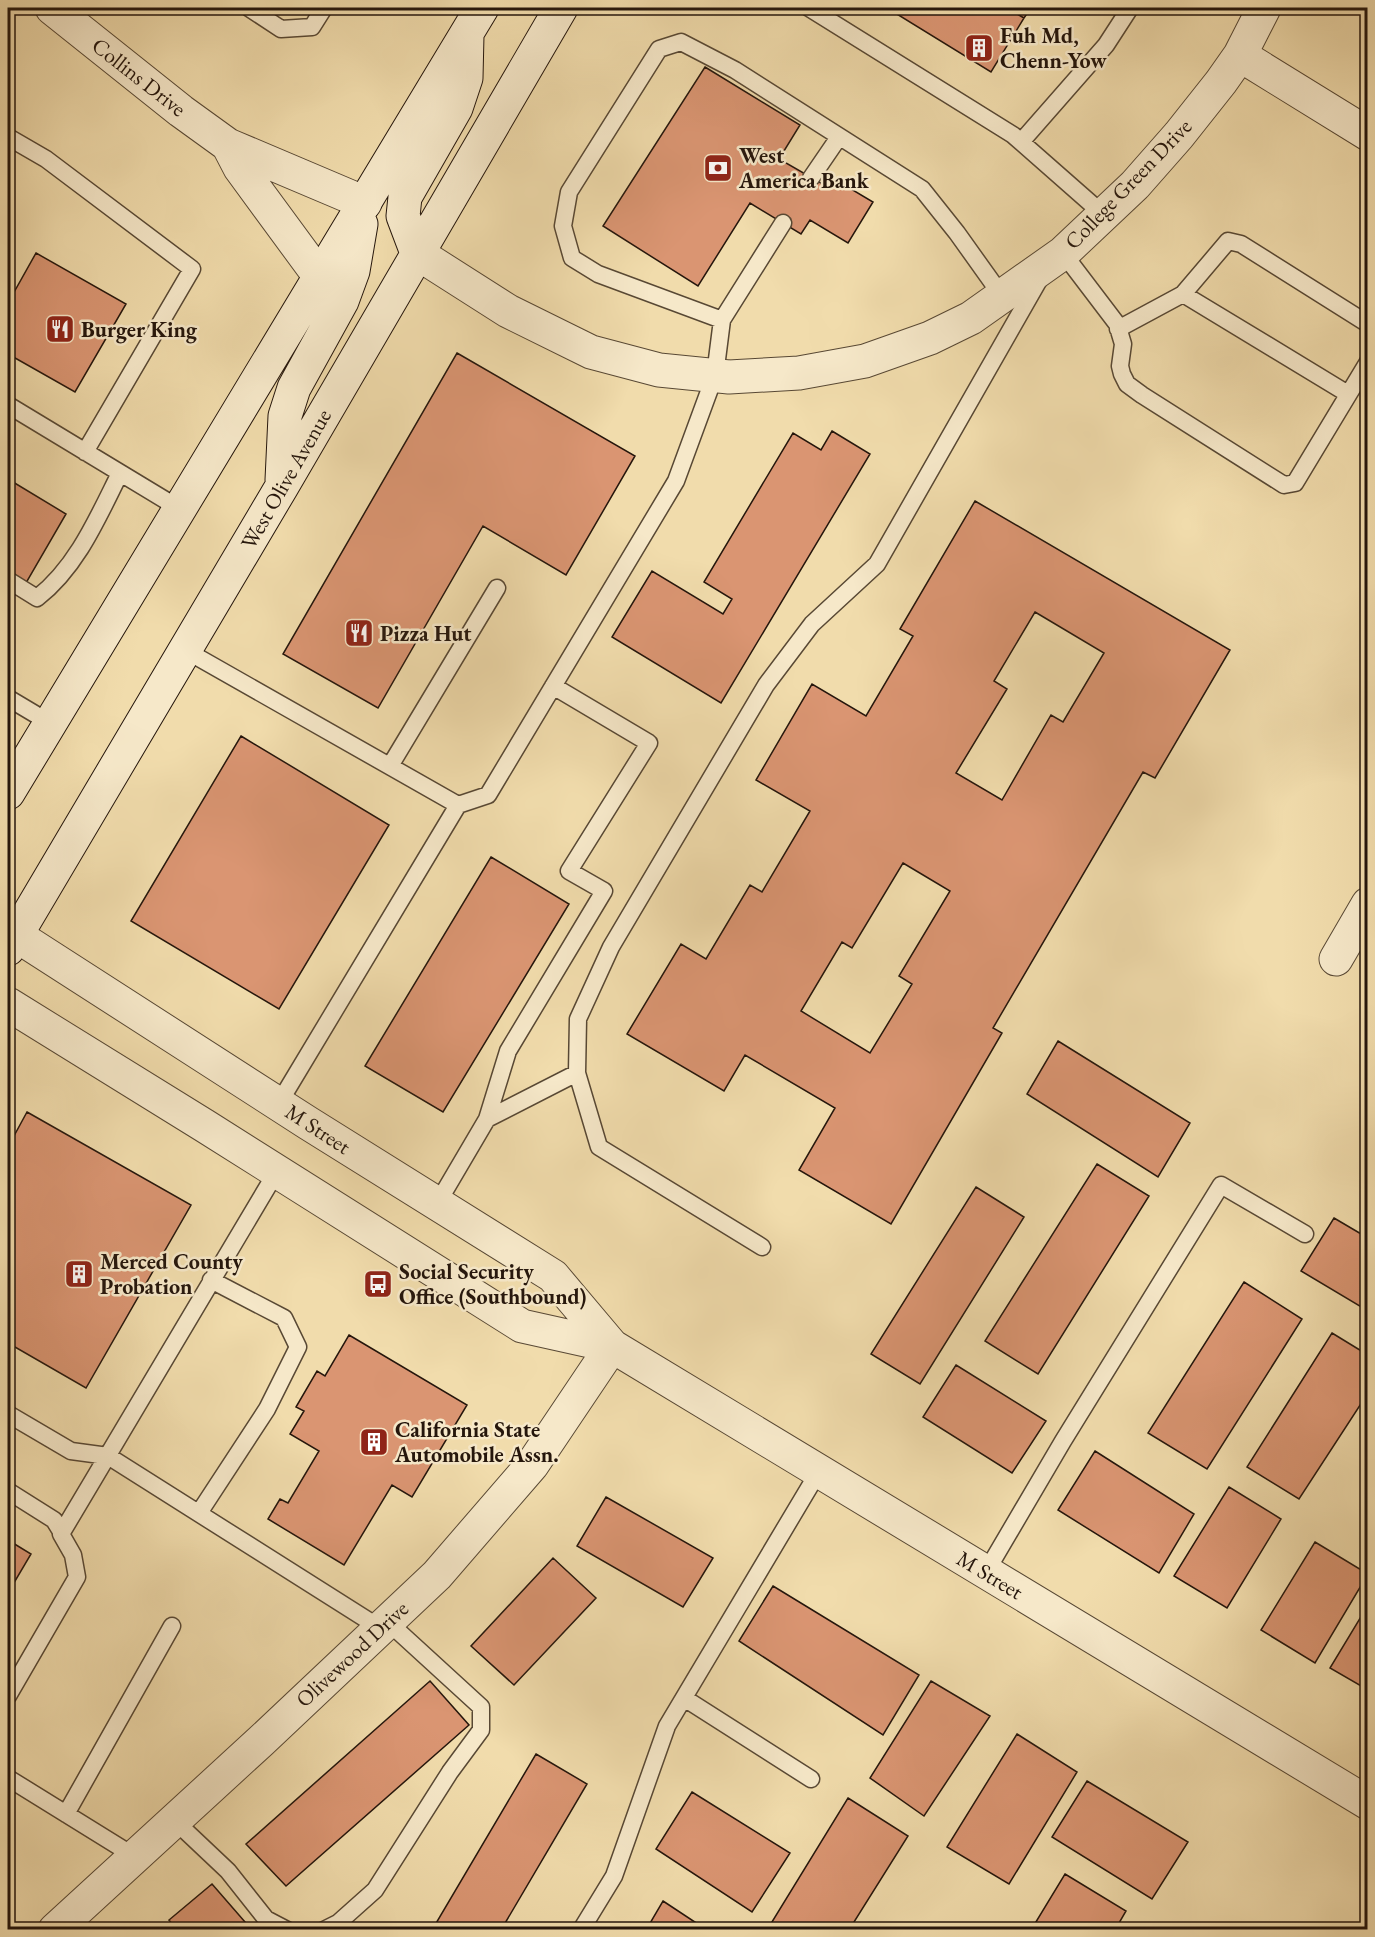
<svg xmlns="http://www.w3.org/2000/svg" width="1375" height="1937" font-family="'EB Garamond',serif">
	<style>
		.building { fill: #da9572; stroke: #25160c; stroke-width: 1.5; fill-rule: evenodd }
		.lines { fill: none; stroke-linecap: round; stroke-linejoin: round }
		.service-casing { stroke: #584834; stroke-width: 19 }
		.minor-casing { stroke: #584834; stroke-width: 35 }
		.tertiary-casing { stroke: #584834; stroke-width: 35 }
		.secondary-casing { stroke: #25160c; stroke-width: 35 }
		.service { stroke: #f6e8c9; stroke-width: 16 }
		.minor { stroke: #f6e8c9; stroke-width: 33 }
		.tertiary { stroke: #f6e8c9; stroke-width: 33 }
		.secondary { stroke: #f6e8c9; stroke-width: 33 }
		.labels { text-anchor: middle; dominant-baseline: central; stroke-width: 5; stroke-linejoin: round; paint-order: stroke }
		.poi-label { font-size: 22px; font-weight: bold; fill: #25160c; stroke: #f6e8c9; text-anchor: start }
		.street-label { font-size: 22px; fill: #25160c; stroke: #f6e8c9 }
	</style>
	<rect width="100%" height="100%" fill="#f1dcac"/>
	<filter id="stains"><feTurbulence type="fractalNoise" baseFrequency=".00333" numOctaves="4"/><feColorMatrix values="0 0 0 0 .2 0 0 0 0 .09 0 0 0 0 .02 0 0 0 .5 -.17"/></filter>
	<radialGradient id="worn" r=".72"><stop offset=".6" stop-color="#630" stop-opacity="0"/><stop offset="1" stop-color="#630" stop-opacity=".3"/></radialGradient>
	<path class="building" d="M 887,8 L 1007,8 L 1024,18 L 991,72 Z
		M 1007,8 L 1031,8 L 1024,18 Z
		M 705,67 L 800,125 L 779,159 L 826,186 L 831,177 L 873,202 L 848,243 L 810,220 L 801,234 L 750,203 L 698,286 L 603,226 Z
		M 36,253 L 126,304 L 75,392 L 8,354 L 8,303 Z
		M 457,353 L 635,456 L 566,575 L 483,526 L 378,708 L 283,654 Z
		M 832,431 L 870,454 L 721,703 L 612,637 L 652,571 L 723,614 L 732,599 L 704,582 L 793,433 L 821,450 Z
		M 8,479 L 66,514 L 26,583 L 8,572 Z
		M 975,501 L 1230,650 L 1155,778 L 1143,772 L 993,1028 L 1002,1033 L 891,1224 L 799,1170 L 835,1108 L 745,1055 L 724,1091 L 627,1034 L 681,944 L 706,959 L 750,885 L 762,892 L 810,811 L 756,780 L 812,684 L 866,716 L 913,636 L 900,629 ZM 1035,612 L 1104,653 L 1063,722 L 1051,715 L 1002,800 L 956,773 L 1007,689 L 994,681 ZM 903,863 L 950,891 L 899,976 L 912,984 L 870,1053 L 801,1011 L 842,942 L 852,948 Z
		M 241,736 L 389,825 L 279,1009 L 131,921 Z
		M 491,857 L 569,904 L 443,1112 L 365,1066 Z
		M 1058,1041 L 1190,1123 L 1158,1177 L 1027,1094 Z
		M 27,1112 L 191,1205 L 86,1388 L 8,1343 L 8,1147 Z
		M 1097,1164 L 1149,1196 L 1038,1374 L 985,1341 Z
		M 976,1187 L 1024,1217 L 920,1384 L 871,1354 Z
		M 1334,1218 L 1368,1238 L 1368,1311 L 1301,1271 Z
		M 1244,1282 L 1302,1319 L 1207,1469 L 1148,1433 Z
		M 1332,1333 L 1368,1355 L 1368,1393 L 1299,1499 L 1247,1467 Z
		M 349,1335 L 467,1405 L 412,1497 L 392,1485 L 344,1565 L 268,1519 L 280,1499 L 288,1503 L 319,1451 L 290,1434 L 304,1411 L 296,1407 L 317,1371 L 325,1376 Z
		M 956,1365 L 1046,1421 L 1012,1473 L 923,1417 Z
		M 1095,1451 L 1194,1514 L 1159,1573 L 1058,1510 Z
		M 1229,1487 L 1281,1519 L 1227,1608 L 1174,1576 Z
		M 606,1497 L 713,1558 L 683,1607 L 577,1546 Z
		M 8,1540 L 31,1554 L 8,1593 Z
		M 1315,1542 L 1368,1574 L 1315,1663 L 1261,1630 Z
		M 553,1558 L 596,1598 L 514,1685 L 471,1646 Z
		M 773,1586 L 919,1675 L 883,1735 L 739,1641 Z
		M 1365,1610 L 1368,1612 L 1368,1690 L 1330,1668 Z
		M 430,1681 L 469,1725 L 286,1886 L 246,1844 Z
		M 931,1681 L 990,1716 L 924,1816 L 870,1778 Z
		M 1017,1734 L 1077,1772 L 1009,1884 L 947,1847 Z
		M 536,1754 L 587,1784 L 501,1930 L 432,1930 Z
		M 1087,1781 L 1188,1842 L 1152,1899 L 1052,1837 Z
		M 692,1792 L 790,1853 L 752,1912 L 656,1849 Z
		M 848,1798 L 908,1836 L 849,1930 L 767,1930 Z
		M 1065,1874 L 1126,1911 L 1115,1930 L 1031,1930 Z
		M 212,1884 L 252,1930 L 177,1930 L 169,1920 Z
		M 663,1901 L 707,1930 L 646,1930 Z"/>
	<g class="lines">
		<g class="service-casing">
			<path id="service" d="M 249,8 L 281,29 L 312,27 L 324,8
				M 809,8 L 1013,135 L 1104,215
				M 8,137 L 46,159 L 192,269 L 85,452
				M 1021,142 L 1106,45 L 1130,8
				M 811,178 L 839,137
				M 1063,253 L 1117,324 L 1123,344 L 1120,366 L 1122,374 L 1127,384 L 1142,395 L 1284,485 L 1295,483 L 1368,362
				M 1183,294 L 1348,394
				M 722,320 L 783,223
				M 1118,329 L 1183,294 L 1228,241 L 1241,244 L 1368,324
				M 8,405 L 180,509
				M 8,580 L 37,598 C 77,567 98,517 120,473
				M 185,650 L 458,805 L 279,1103
				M 8,698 L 50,723
				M 390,766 L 497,588
				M 458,805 L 488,795 L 676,481 L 715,375 L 722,320 L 598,274 L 572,258 L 563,226 L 569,192 L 659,49 L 681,42 L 735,70 L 922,189 L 957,233 L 1002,296
				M 577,1073 L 599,1147 L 762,1247
				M 487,1119 L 577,1073 L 578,1019 L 611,947 L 766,685 L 812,624 L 877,564 L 1039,280
				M 437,1204 L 487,1119 L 508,1051 L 604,891 L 569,871 L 649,743 L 553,686
				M 8,1414 L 71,1451 L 108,1456 L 380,1628
				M 8,1491 L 54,1520 L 62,1533
				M 199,1513 L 267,1409 L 298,1347 L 284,1318 L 211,1280
				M 986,1572 L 1063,1441 L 1221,1185 L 1305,1234
				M 8,1696 L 77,1577 L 73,1555 L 61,1534 L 277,1171
				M 684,1698 L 811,1779
				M 8,1778 L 134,1856
				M 66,1814 L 172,1626
				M 174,1820 L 228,1871 L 266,1919 L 287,1930
				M 324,1930 L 338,1923 L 375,1890 L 450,1772 L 481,1730 L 481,1707 L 387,1621
				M 581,1930 L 614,1876 L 667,1726 L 819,1471"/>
		</g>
		<g class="minor-casing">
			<path id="minor" d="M 52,8 L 181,111 L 228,145 L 365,203
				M 1240,55 L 1368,134
				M 228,145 L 240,168 L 320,277
				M 417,253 L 508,311 L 591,352 L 659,370 L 729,377 L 799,373 L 865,361 L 930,338 L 971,318 L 1063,253 L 1135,185 L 1179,135 L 1221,82 L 1240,55 L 1264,8
				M 1336,959 L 1368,904
				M 55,1930 L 261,1741 L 437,1575 L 532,1465 L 612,1346"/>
		</g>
		<g class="tertiary-casing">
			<path id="tertiary" d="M 8,930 L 308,1123 L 553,1276 L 612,1346
				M 8,1004 L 205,1126 L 522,1326 L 612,1346 L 1368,1803"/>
		</g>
		<g class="secondary-casing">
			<path id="secondary" d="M 417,253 L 403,216 L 405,197 L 456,108 L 466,78 L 467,35
				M 282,480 L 285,416 L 294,388 L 342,301 L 353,271 L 361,224
				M 8,793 L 482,8
				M 8,949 L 281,488 L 561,8"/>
		</g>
		<use href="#service" class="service"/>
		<use href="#minor" class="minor"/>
		<use href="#tertiary" class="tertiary"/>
		<use href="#secondary" class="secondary"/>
	</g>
	<defs>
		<g id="building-square" transform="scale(1.5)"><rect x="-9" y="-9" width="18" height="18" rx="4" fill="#8f2418" stroke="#f6e8c9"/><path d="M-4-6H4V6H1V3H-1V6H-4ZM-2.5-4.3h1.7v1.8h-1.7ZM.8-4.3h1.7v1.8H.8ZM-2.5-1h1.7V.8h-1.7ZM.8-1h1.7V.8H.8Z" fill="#fff"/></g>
		<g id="bank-square" transform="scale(1.5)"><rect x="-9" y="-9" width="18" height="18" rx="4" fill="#8f2418" stroke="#f6e8c9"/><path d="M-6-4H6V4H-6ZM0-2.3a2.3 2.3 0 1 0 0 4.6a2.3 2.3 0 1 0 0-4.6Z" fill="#fff"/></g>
		<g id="restaurant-square" transform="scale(1.5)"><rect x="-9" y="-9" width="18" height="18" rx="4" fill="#8f2418" stroke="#f6e8c9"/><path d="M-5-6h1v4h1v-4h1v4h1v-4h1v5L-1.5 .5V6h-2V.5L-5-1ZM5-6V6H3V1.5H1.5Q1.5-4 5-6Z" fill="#fff"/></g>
		<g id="bus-square" transform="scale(1.5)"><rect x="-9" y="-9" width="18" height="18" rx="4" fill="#8f2418" stroke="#f6e8c9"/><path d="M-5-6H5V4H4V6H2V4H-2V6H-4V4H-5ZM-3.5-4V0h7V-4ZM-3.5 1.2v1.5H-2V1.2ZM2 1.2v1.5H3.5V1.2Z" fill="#fff"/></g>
	</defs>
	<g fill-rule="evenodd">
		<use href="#building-square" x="979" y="48"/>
		<use href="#bank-square" x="718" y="168"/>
		<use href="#restaurant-square" x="60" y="329"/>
		<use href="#restaurant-square" x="359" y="633"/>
		<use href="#building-square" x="79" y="1274"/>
		<use href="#bus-square" x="378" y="1284"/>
		<use href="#building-square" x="374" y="1442"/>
	</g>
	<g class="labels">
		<g class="poi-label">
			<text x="1000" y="35">Fuh Md,<tspan x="1000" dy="25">Chenn-Yow</tspan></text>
			<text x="739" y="155">West<tspan x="739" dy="25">America Bank</tspan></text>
			<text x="81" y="329">Burger King</text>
			<text x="380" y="633">Pizza Hut</text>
			<text x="100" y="1261">Merced County<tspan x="100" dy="25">Probation</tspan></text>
			<text x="399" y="1271">Social Security<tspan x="399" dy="25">Office (Southbound)</tspan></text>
			<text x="395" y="1429">California State<tspan x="395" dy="25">Automobile Assn.</tspan></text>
		</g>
		<g class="street-label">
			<text transform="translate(139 77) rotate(38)">Collins Drive</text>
			<text transform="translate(1128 184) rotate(-46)">College Green Drive</text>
			<text transform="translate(286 479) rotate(-60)">West Olive Avenue</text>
			<text transform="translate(318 1129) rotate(33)">M Street</text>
			<text transform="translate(990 1575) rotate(31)">M Street</text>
			<text transform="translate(352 1654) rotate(-43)">Olivewood Drive</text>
		</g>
	</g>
	<rect width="1375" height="1937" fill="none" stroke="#f1dcac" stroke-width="30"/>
	<rect x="9" y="9" width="1357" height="1919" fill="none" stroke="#25160c" stroke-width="3"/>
	<rect x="15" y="15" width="1345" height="1907" fill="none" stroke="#25160c" stroke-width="1.5"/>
	<rect width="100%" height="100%" filter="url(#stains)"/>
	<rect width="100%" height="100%" fill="url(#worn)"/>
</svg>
